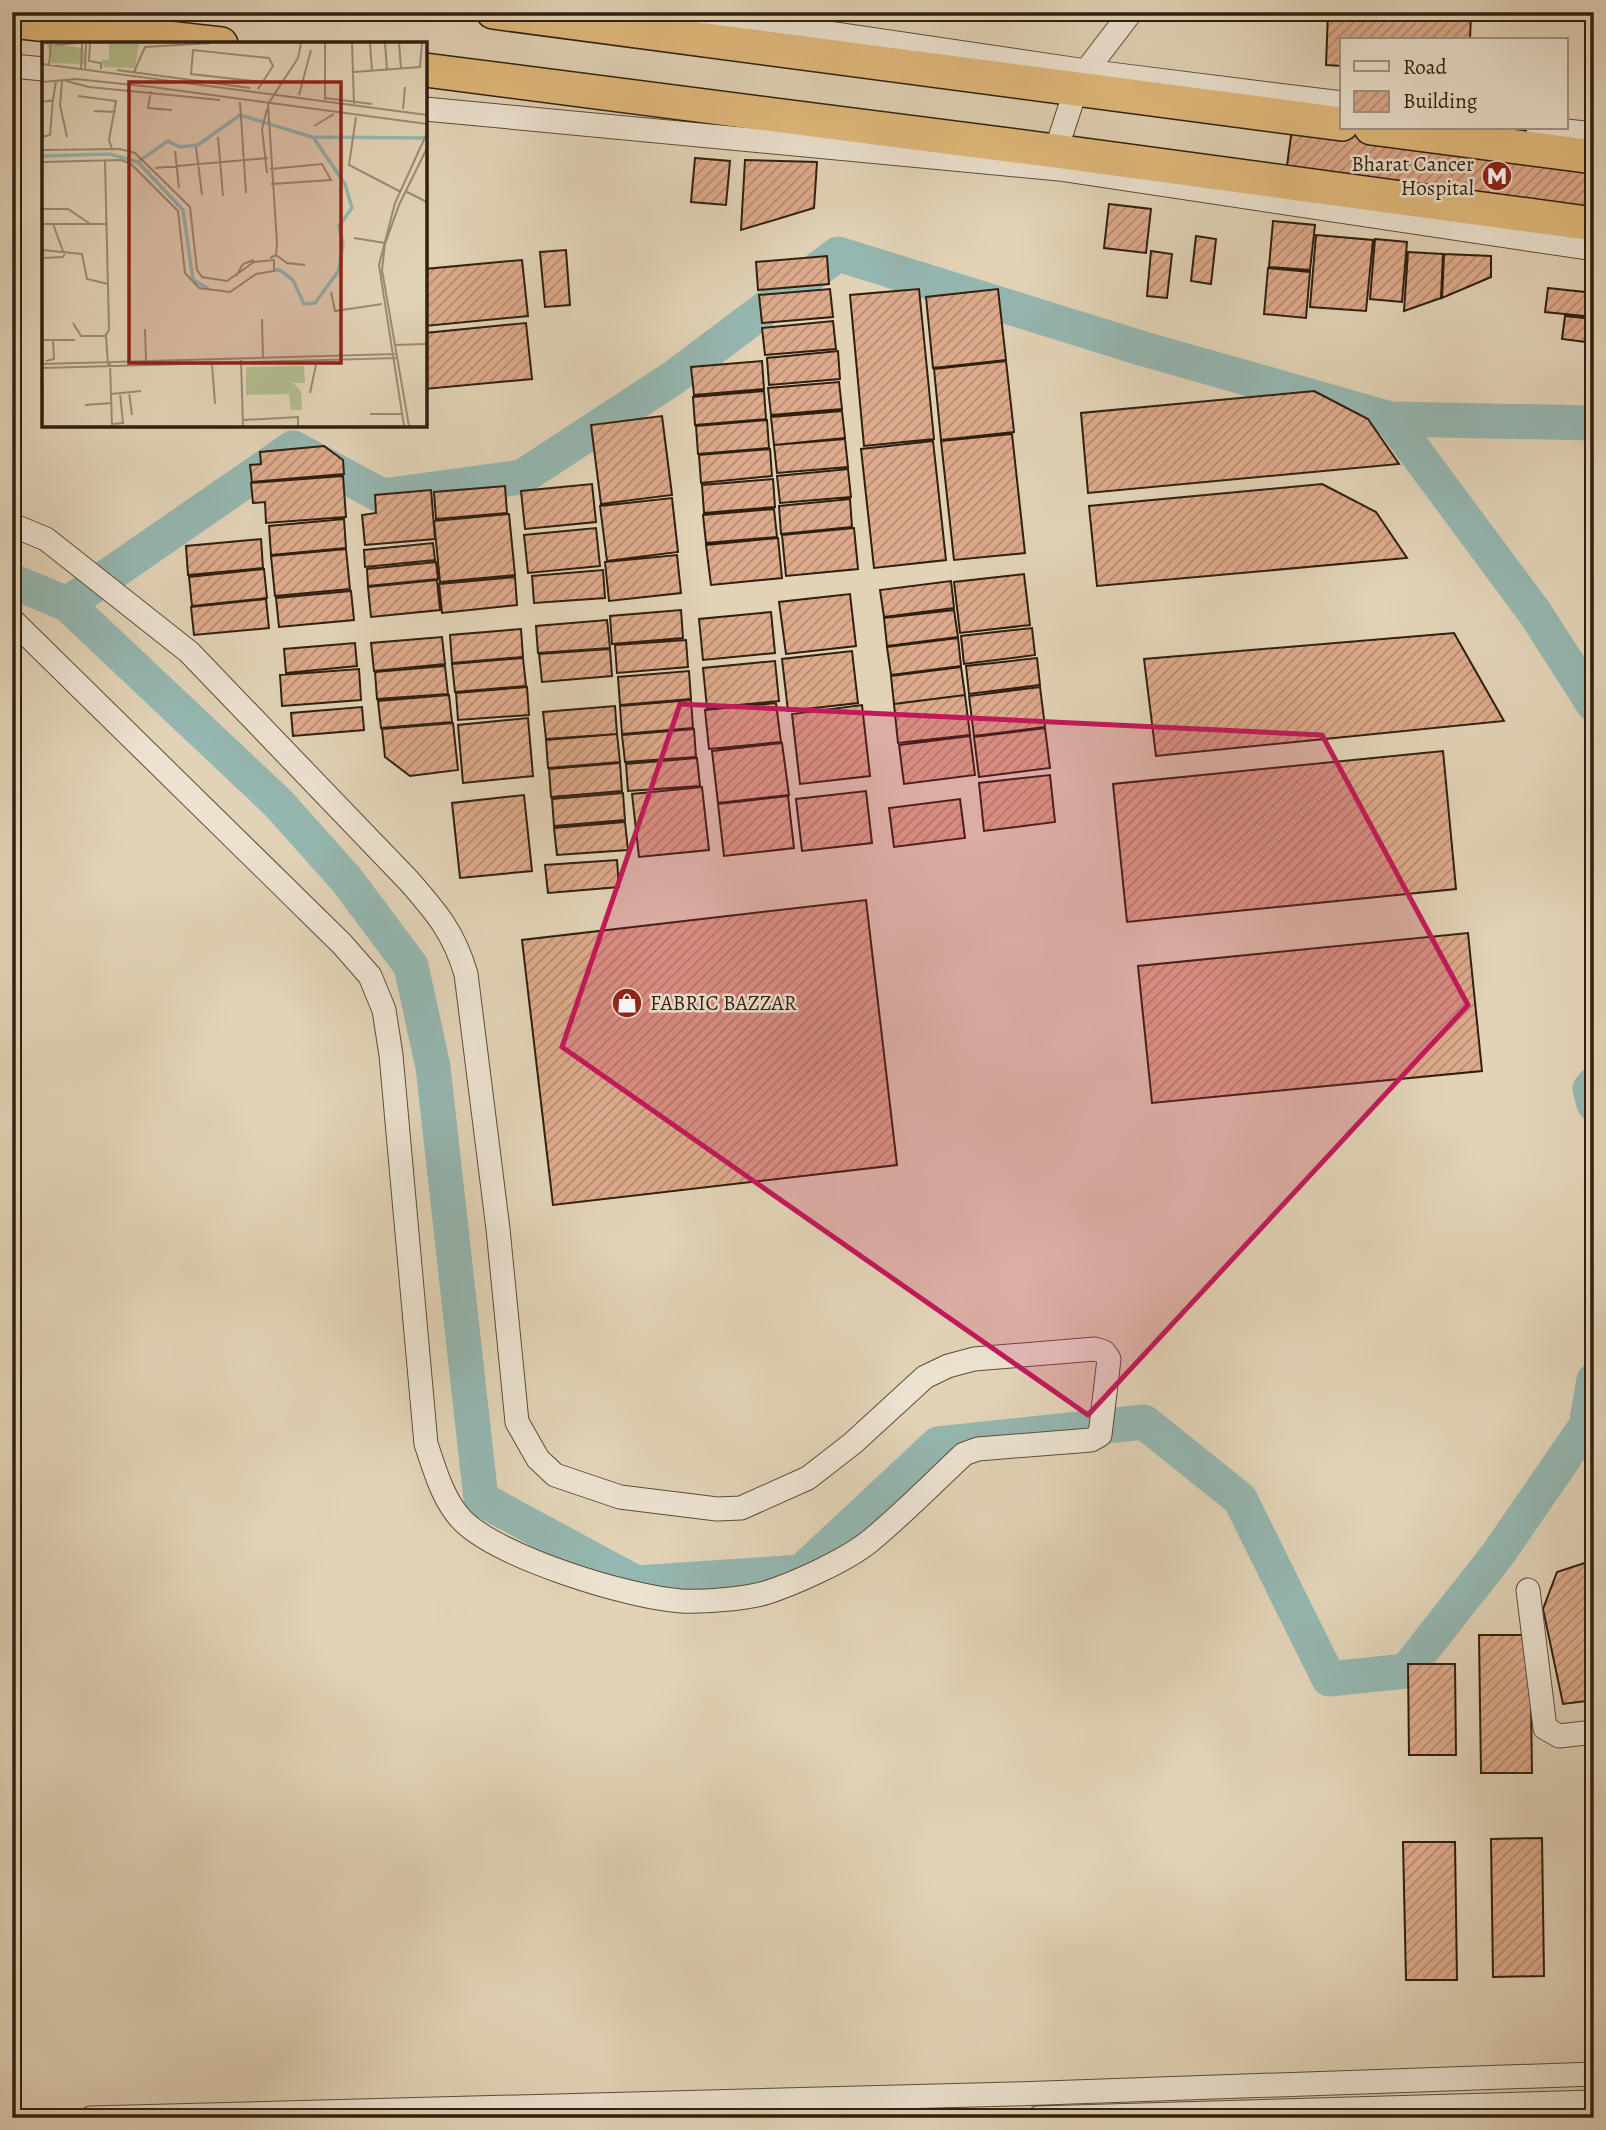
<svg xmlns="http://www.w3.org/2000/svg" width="1606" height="2130" font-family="Alegreya,serif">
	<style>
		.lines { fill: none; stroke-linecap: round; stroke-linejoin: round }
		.river { stroke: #95b7b1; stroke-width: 35 }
		.building { fill: url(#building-hatch); stroke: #301f10; stroke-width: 2 }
		.minor-casing { stroke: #5c4c3a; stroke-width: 25 }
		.highway-casing { stroke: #301f10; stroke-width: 36 }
		.minor { stroke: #ece2d0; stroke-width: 23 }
		.highway { stroke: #e1ba7c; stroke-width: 33 }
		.marked { fill: #c2185b; fill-opacity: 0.2; stroke: #c2185b; stroke-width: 5; stroke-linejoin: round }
		.labels { text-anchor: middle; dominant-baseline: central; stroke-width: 5; stroke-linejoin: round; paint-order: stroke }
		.poi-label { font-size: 21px; fill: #301f10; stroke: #ece2d0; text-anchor: end }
		.inset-river { fill: none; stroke: #95b7b1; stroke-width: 3.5 }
		.inset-road { fill: none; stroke: #9b8b74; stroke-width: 2 }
		.view { fill: #8f2418; fill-opacity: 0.15; stroke: #8f2418; stroke-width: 3.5 }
		.inset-edge { fill: none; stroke: #301f10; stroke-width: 3.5 }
	</style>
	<defs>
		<pattern id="building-hatch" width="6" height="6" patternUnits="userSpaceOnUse" patternTransform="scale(1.75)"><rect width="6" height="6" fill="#deaa8c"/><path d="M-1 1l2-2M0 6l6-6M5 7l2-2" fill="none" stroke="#b48a71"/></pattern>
	</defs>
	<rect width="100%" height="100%" fill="#e2d3b7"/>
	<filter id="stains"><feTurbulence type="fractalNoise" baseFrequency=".00286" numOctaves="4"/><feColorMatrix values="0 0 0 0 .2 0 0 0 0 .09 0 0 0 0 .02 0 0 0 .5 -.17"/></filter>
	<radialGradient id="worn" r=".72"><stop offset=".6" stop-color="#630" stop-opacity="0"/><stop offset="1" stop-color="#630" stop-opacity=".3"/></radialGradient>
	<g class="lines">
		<path class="river" d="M 1594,423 L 1391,419 L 1535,613 L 1594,705
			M 12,581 L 67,604 L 278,803 L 346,879 L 411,966 L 433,1067 L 481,1499 L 636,1583 L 801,1572 L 938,1444 L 1144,1422 L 1240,1499 L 1329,1679 L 1406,1671 L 1498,1554 L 1586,1426 L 1594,1380
			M 70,602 L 293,448 L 382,496 L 522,477 L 673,378 L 838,254 L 1144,349 L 1391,419
			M 1594,1084 L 1590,1089 L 1594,1104"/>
	</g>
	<path class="building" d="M 1328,12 L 1471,12 L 1470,40 L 1342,40 L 1342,66 L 1326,65 Z
		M 1294,114 L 1594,152 L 1594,212 L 1286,173 Z
		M 695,158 L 730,161 L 726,205 L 691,202 Z
		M 745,160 L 817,162 L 814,208 L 741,230 Z
		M 1109,204 L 1151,209 L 1146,253 L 1104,248 Z
		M 1273,221 L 1315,225 L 1310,270 L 1269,267 Z
		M 1316,235 L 1373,240 L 1366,311 L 1310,307 Z
		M 1196,236 L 1216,239 L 1211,284 L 1191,281 Z
		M 1375,239 L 1407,242 L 1402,302 L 1370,299 Z
		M 566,250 L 570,305 L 545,307 L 540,252 Z
		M 1151,251 L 1172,254 L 1167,298 L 1147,296 Z
		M 1408,252 L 1443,254 L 1441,298 L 1404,311 Z
		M 1444,254 L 1491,256 L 1491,277 L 1442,298 Z
		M 827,256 L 829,284 L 758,290 L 756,262 Z
		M 522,260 L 528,316 L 425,326 L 425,269 Z
		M 1268,268 L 1310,272 L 1306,318 L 1264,314 Z
		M 1548,288 L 1594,293 L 1594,317 L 1545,312 Z
		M 830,289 L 833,317 L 762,323 L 759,295 Z
		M 919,289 L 934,439 L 864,446 L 850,295 Z
		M 998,289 L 1006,360 L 933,368 L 926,297 Z
		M 1565,316 L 1594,319 L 1594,343 L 1562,339 Z
		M 833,321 L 836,349 L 765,355 L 762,328 Z
		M 526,323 L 532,379 L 425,389 L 425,333 Z
		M 838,351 L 840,379 L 769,385 L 767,358 Z
		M 762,361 L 764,389 L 694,395 L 691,367 Z
		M 1006,361 L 1014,432 L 941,440 L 934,369 Z
		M 839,382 L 842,409 L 771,415 L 768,388 Z
		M 764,391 L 766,419 L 695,425 L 693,397 Z
		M 1314,391 L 1368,419 L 1399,464 L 1088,493 L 1081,413 Z
		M 842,411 L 845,438 L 774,445 L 771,417 Z
		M 662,416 L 672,495 L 601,504 L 591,425 Z
		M 767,420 L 769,448 L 698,454 L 696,426 Z
		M 1012,434 L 1025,553 L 954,560 L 941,441 Z
		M 845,439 L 848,467 L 777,473 L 774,445 Z
		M 933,441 L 946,560 L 874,568 L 861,449 Z
		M 324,446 L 343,460 L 344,474 L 252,482 L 250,465 L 261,464 L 260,452 Z
		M 770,449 L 772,476 L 701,483 L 699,455 Z
		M 848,469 L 851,497 L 780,503 L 777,476 Z
		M 343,476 L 346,517 L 266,523 L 265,502 L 253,503 L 251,483 Z
		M 773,479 L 775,507 L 704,513 L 702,485 Z
		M 592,484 L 596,522 L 525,529 L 521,491 Z
		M 1322,484 L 1376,512 L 1407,558 L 1097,586 L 1089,506 Z
		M 505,486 L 507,513 L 436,519 L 434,492 Z
		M 431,490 L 435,539 L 365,545 L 362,515 L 376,513 L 375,495 Z
		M 672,498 L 678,552 L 607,561 L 600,506 Z
		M 850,499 L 852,527 L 781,534 L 779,506 Z
		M 774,509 L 777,537 L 706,543 L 703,515 Z
		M 509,514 L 515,575 L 440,582 L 434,521 Z
		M 344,519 L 346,548 L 271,555 L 269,526 Z
		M 596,528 L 600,566 L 528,573 L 524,535 Z
		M 854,528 L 858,569 L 786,576 L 782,535 Z
		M 778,538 L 782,578 L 711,585 L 706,545 Z
		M 261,539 L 263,568 L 188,575 L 186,546 Z
		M 433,543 L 435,560 L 365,567 L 364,550 Z
		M 346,549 L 350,589 L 275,596 L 271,556 Z
		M 677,555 L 681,593 L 609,601 L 605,562 Z
		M 436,562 L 438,579 L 368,586 L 367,569 Z
		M 264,569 L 267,598 L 192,606 L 189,577 Z
		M 603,570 L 605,598 L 534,603 L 532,576 Z
		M 1024,574 L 1030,625 L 960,633 L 954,582 Z
		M 515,577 L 517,605 L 442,613 L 439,584 Z
		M 437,580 L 440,610 L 371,617 L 368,587 Z
		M 951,581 L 954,608 L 884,617 L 880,590 Z
		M 351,591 L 354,620 L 279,627 L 276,598 Z
		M 850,594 L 856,646 L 786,654 L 779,602 Z
		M 266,599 L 269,628 L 194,635 L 191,607 Z
		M 681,610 L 683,638 L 612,644 L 610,616 Z
		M 954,610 L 958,637 L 887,646 L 884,618 Z
		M 771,612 L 775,653 L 703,660 L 699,619 Z
		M 607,620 L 610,648 L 538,653 L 536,626 Z
		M 1032,628 L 1035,655 L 964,664 L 961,636 Z
		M 521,629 L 523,657 L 452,663 L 450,635 Z
		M 1454,633 L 1504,721 L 1156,756 L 1144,659 Z
		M 442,637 L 445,664 L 374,671 L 371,643 Z
		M 958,638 L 961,666 L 891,675 L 887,647 Z
		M 686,640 L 688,667 L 617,673 L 615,645 Z
		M 355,643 L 357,666 L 286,673 L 284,649 Z
		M 610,649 L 612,676 L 542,682 L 539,654 Z
		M 852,651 L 858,703 L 788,711 L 782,659 Z
		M 523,658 L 526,686 L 455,692 L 452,664 Z
		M 1037,658 L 1040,685 L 969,694 L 966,666 Z
		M 775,661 L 779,701 L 707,708 L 703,668 Z
		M 445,666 L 448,694 L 377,699 L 375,672 Z
		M 961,667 L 965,695 L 894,704 L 891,676 Z
		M 359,669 L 361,700 L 282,706 L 280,675 Z
		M 689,671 L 691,699 L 620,705 L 618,677 Z
		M 527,687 L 529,715 L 458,720 L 456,693 Z
		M 1040,687 L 1045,727 L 974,736 L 969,696 Z
		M 449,695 L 452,722 L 381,728 L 378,701 Z
		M 965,695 L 970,735 L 898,743 L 894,704 Z
		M 691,700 L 693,728 L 622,734 L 620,706 Z
		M 776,703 L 781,742 L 709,749 L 705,710 Z
		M 862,705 L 870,776 L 800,784 L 792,714 Z
		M 615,706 L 617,734 L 546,739 L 543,712 Z
		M 362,707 L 364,730 L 293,736 L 291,713 Z
		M 528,718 L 533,776 L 463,783 L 458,725 Z
		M 453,723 L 458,770 L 410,776 L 385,757 L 382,729 Z
		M 1045,728 L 1050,768 L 979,777 L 974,737 Z
		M 694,729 L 696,757 L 625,762 L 622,735 Z
		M 617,734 L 620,762 L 548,768 L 546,740 Z
		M 970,736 L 975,775 L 904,784 L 899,745 Z
		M 782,743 L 789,795 L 718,803 L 712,751 Z
		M 1443,751 L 1456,889 L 1127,922 L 1113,784 Z
		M 697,758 L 700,786 L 628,791 L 626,764 Z
		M 620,763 L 622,791 L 551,797 L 549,769 Z
		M 1050,775 L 1055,822 L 984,831 L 979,783 Z
		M 702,787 L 709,850 L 639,857 L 632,794 Z
		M 866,791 L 872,843 L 802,851 L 796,799 Z
		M 623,793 L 625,820 L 554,826 L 552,799 Z
		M 524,795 L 532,871 L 460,878 L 452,803 Z
		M 788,796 L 794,848 L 724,856 L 718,804 Z
		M 960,799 L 965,838 L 894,847 L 889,808 Z
		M 625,822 L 628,850 L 557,855 L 554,828 Z
		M 617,860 L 619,887 L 548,893 L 545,865 Z
		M 866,900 L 897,1165 L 553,1205 L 522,940 Z
		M 1468,933 L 1482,1071 L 1152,1103 L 1138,966 Z
		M 1594,1560 L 1594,1700 L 1563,1704 L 1543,1609 L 1557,1572 Z
		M 1479,1635 L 1530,1635 L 1532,1773 L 1481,1773 Z
		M 1408,1664 L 1455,1664 L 1456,1755 L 1409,1755 Z
		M 1542,1838 L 1544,1976 L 1493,1977 L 1491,1839 Z
		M 1403,1842 L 1455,1842 L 1457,1980 L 1406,1980 Z
		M 1594,2102 L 1594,2118 L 1544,2118 L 1544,2104 Z"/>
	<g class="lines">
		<g class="minor-casing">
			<path id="minor" d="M 686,12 L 1086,71 L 1342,103
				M 12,66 L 44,69
				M 425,109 L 1059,169 L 1594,249
				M 1538,128 L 1594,134
				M 1051,165 L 1076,89 L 1086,71 L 1131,12
				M 12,525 L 46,539 L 189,652 L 409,881 C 437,913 454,933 466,974 L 498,1229 L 517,1422 L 538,1459 L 555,1475 L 620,1497 L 717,1509 L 741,1508 L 808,1478 L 853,1443 L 925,1377 L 948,1366 L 974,1359 L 1095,1349 L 1104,1352 L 1109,1359 L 1100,1435 L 1091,1440 L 978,1449 L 964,1454 C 933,1483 903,1514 870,1541 C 847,1560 794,1584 765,1593 C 745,1599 702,1602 681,1601 C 627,1597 501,1558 463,1521 C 443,1501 435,1470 426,1444 L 391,1055 L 384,1010 L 370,976 L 342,944 L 12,620
				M 1528,1590 L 1545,1728 L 1559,1736 L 1594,1732
				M 91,2118 L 1013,2094 L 1594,2074
				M 1038,2118 L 1594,2102"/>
		</g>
		<g class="highway-casing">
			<path id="highway" d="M 493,12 L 1342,124
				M 12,21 L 221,44
				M 425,70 L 1055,151 L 1594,224
				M 1371,128 L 1594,157"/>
		</g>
		<use href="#minor" class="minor"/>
		<use href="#highway" class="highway"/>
	</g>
	<path class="marked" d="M 680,704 L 1322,735 L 1468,1005 L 1088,1415 L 562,1047 Z"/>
	<defs>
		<g id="metro-disc" transform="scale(1.575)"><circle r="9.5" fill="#8f2418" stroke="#ece2d0"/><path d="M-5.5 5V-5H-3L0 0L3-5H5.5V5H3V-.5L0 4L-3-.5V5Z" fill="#fff"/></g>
		<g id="shop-disc" transform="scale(1.575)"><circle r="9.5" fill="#8f2418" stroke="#ece2d0"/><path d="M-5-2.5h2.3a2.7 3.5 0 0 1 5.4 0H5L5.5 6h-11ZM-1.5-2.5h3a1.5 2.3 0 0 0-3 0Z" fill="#fff"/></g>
	</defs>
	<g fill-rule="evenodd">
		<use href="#metro-disc" x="1497" y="176"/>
		<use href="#shop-disc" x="627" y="1003"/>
	</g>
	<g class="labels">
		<g class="poi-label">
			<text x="1474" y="164">Bharat Cancer<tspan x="1474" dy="24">Hospital</tspan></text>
			<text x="650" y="1003" text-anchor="start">FABRIC BAZZAR</text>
		</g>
	</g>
	<g transform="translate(42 42)">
		<rect width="385" height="385" fill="#e2d3b7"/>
		<path d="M 5,1 L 41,6 L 45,22 L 9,21 ZM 67,1 L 97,1 L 93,26 L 62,25 L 59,18 L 67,18 ZM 262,324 L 263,341 L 251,341 L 259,349 L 260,368 L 249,368 L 247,352 L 204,353 L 204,325 Z" fill="#b4bc8e"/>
		<path class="inset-river" d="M 0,114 L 68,112 L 96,120 L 141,168 L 151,238 L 167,247M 97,119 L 126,99 L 138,105 L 156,103 L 198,73 L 270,95M 231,228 L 238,228 L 251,238 L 262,262 L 273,261 L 297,228 L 301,201 L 297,184 L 310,166 L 303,142 L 271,95 L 385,96"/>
		<path class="inset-road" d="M 48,1 L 47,19 L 59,21 L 59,27M 283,1 L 283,58M 310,1 L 312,62M 328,1 L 330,29M 343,1 L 345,28M 357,1 L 359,26M 13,3 L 36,1M 0,22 L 385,73M 7,23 L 9,1M 39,28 L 40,1M 43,28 L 44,1M 75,28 L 208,46M 92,30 L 103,5 L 169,1M 312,30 L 378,25 L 380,1M 20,39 L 18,63 L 25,95M 24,39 L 47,45 L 178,58M 0,40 L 34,37 L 110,45 L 385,82M 216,47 L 231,24 L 227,16 L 151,8 L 149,32 L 220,40M 109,49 L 106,66 L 130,68M 257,53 L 269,8M 36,54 L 74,59 L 67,98 L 70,107M 283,56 L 330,62M 0,60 L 11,58 L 14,39M 198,60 L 204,151M 225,67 L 220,87 L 225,131M 361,67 L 363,45M 52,69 L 74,70M 314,75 L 307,123 L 359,150M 272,84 L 292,72M 0,95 L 8,93 L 11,57M 176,95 L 181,154M 154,105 L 160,153M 0,108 L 78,107 L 93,111 L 148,165 L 155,228 L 160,235 L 185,239 L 212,220 L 232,218 L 232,229 L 214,232 L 188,250 L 157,246 L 143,231 L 136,169 L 89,122 L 79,118 L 0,120M 133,109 L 137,146M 63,119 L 67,288 L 63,294M 113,126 L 226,116M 228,127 L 280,122 L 289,138 L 229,142M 363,149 L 385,160M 0,167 L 26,167 L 47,181M 0,182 L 64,182M 11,182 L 21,209M 312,196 L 343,201M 0,208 L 40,212 L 45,237 L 66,242M 234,213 L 245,221 L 263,223M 0,216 L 21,215 L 24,209M 228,216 L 234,213 L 235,201 L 226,62 L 256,16 L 259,1M 194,234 L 201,222 L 212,218M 289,250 L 293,269 L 340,262M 220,277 L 221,316M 31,281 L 39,294 L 64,294 L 66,323M 103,287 L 104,319M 0,298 L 33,298M 352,303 L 385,302M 199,318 L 201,384M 4,319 L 12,317 L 11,298M 68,321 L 70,384M 0,322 L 354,312M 170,322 L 173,362M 0,326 L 355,316M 0,326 L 1,371M 87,350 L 90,373M 268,351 L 275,318M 69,352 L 99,349M 43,363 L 69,361M 328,372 L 361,372M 201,378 L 256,375 L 256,384M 70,382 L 81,381 L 78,351M 362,384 L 337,223 L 353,161 L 385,91M 367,384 L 340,228 L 343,202 L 357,163 L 385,106"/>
		<path class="view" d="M 87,40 L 299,40 L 299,321 L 87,321 Z"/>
		<rect width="385" height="385" class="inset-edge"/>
	</g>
	<rect width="1606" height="2130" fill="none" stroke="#e2d3b7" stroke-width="42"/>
	<rect x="14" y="14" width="1578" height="2102" fill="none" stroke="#301f10" stroke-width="3.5"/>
	<rect x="21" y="21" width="1564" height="2088" fill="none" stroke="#301f10" stroke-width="2"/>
	<rect x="1340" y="38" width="228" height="91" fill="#ece2d0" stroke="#a19483" stroke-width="2"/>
	<rect x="1354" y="61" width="35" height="10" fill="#ece2d0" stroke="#a19483" stroke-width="2"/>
	<text x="1403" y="74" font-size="21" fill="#301f10">Road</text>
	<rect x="1354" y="91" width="35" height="21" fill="url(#building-hatch)" stroke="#a19483" stroke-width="2"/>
	<text x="1403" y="108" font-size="21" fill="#301f10">Building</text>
	<rect width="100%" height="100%" filter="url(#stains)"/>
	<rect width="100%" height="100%" fill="url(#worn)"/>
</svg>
